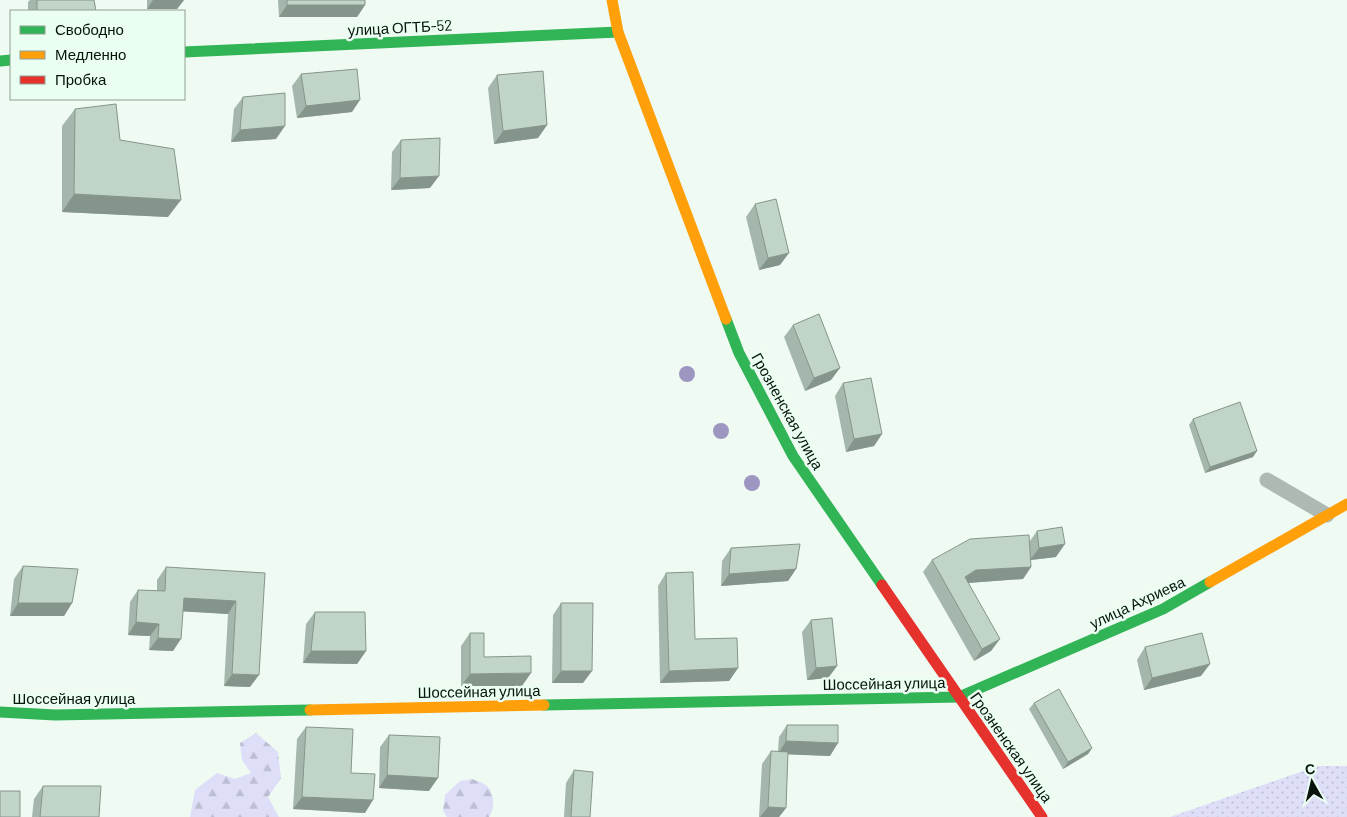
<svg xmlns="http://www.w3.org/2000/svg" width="1347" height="817" font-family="Barlow,sans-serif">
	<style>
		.grass { fill: url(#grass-dots) }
		.forest { fill: url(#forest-firs) }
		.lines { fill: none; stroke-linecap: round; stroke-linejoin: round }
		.lane { stroke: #adb9b1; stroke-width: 15 }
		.fast { stroke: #30b455; stroke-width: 11 }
		.slow { stroke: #ff9f0a; stroke-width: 11 }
		.jam { stroke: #e5322d; stroke-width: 11 }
		.tree { fill: #9c96c0 }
		.wall { fill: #a5b7ac }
		.shaded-wall { fill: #86958c }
		.building { fill: #c0d5c8; stroke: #86958c }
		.labels { text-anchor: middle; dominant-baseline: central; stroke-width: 5; stroke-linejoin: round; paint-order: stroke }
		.street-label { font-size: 15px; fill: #07130c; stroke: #eafef1 }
	</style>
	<defs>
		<pattern id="grass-dots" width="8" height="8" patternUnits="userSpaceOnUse" patternTransform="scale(1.25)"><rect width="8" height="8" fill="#dedef9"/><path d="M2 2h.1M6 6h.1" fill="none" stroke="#bdbed4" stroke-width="1.8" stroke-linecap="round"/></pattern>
		<pattern id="forest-firs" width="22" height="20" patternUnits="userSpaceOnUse" patternTransform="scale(1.25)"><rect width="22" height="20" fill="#dedef9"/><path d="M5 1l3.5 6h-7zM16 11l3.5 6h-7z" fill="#bdbed4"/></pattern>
	</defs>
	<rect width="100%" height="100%" fill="#eefaf2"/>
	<path class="grass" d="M 1318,766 L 1347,766 L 1347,817 L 1170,817 Z"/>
	<path class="forest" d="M 256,733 L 278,752 L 281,778 L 268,797 L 279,817 L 190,817 L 195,790 L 217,773 L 235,779 L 251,773 L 242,760 L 240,743 Z
		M 472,779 C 477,781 484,783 487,786 C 495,795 495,808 489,817 L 447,817 L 443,811 L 445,795 L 460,781 Z"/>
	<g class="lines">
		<path class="lane" d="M 1267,480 L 1327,515"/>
		<path class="fast" d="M 184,52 L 618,32
			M 0,61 L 11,60
			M 726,319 L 739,353 L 793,456 L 882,585
			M 544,705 L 959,697 L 1163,609 L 1210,582
			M 0,712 L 55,715 L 310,710"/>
		<path class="slow" d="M 612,0 L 618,32 L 726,319
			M 1210,582 L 1347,504
			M 310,710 L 544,705"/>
		<path class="jam" d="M 882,585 L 1042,817"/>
	</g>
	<g class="tree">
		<circle cx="687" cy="374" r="8"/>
		<circle cx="721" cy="431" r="8"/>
		<circle cx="752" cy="483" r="8"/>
	</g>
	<path class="wall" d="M 30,0 L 94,0 L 96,11 L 28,11 L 28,2 Z
		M 147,0 L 184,0 L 177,9 L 147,9 Z
		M 278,0 L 365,0 L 365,5 L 357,17 L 279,17 Z
		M 301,74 L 352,112 L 297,118 L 292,86 Z
		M 497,75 L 547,125 L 538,138 L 494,144 L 488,88 Z
		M 243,97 L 276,139 L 231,142 L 234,109 Z
		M 75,109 L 120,140 L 168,217 L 62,212 L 62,126 Z
		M 401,140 L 430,188 L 391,190 L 392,152 Z
		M 755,204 L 780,265 L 759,270 L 746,217 Z
		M 793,325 L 831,380 L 805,391 L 784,337 Z
		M 843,383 L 882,434 L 874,446 L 846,452 L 835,396 Z
		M 1193,419 L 1253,457 L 1205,473 L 1189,425 Z
		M 1037,531 L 1056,557 L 1031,560 L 1031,567 L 1023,579 L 968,583 L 991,651 L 974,661 L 923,572 L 932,560 L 1030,541 Z
		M 731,548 L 796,569 L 788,581 L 721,586 L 722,561 Z
		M 23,566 L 72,603 L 64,616 L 10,616 L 14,579 Z
		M 166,567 L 265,573 L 250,687 L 224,686 L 228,614 L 183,611 L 173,651 L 149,650 L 150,636 L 128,635 L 130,602 L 138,590 L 157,591 L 157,580 Z
		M 666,573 L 695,639 L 738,668 L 729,681 L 660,683 L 658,586 Z
		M 561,603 L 583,683 L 552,683 L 553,615 Z
		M 315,612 L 366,651 L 357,664 L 303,663 L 306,624 Z
		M 811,620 L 837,666 L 828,678 L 807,680 L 802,632 Z
		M 470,633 L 484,657 L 522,686 L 461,686 L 461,646 Z
		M 1145,647 L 1201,676 L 1144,690 L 1137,660 Z
		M 1034,703 L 1092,748 L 1088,754 L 1063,769 L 1029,709 Z
		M 787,725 L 830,756 L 788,754 L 786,808 L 779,817 L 759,817 L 762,764 L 771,751 L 778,751 L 779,737 Z
		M 306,727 L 351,773 L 365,813 L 293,809 L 297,739 Z
		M 389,735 L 429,791 L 379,788 L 380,747 Z
		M 574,770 L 590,817 L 564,817 L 566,783 Z
		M 43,786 L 99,817 L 32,817 L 34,799 Z"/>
	<path class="shaded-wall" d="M 153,0 L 184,0 L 177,9 L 147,9 Z
		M 287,5 L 365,5 L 357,17 L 279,17 Z
		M 360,100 L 352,112 L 297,118 L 306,106 Z
		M 547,125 L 538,138 L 494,144 L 503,131 Z
		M 285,126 L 276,139 L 231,142 L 240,130 Z
		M 439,176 L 430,188 L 391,190 L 400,178 Z
		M 74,194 L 181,200 L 168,217 L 62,212 Z
		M 789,253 L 780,265 L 759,270 L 768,258 Z
		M 840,368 L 831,380 L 805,391 L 814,378 Z
		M 882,434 L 874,446 L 846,452 L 854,439 Z
		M 1257,451 L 1253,457 L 1205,473 L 1210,467 Z
		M 1065,544 L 1056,557 L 1030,560 L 1039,548 Z
		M 1031,567 L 1023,579 L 967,583 L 965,577 L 976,570 Z
		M 796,569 L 788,581 L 721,586 L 729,574 Z
		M 184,598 L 236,601 L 228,614 L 175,611 Z
		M 18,603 L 72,603 L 64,616 L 10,616 Z
		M 136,622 L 159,624 L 150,636 L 128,635 Z
		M 158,638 L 181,639 L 173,651 L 149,650 Z
		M 1000,639 L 991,651 L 974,661 L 982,649 Z
		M 311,651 L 366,651 L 357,664 L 303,663 Z
		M 1210,664 L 1201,676 L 1144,690 L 1152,678 Z
		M 837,666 L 828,678 L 807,680 L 816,668 Z
		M 738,668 L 729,681 L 660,683 L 669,671 Z
		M 561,671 L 592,671 L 583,683 L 552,683 Z
		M 531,673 L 522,686 L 461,686 L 470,674 Z
		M 232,674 L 259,675 L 250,687 L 224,686 Z
		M 786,741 L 838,743 L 830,756 L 778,754 Z
		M 1092,748 L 1088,754 L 1063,769 L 1068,762 Z
		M 387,775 L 438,778 L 429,791 L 379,788 Z
		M 302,797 L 373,800 L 365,813 L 293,809 Z
		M 768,807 L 786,808 L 779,817 L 760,817 Z"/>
	<path class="building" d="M 37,0 L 94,0 L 96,11 L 37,11 Z
		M 287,0 L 365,0 L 365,5 L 287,5 Z
		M 357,69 L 360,100 L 306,106 L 301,74 Z
		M 543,71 L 547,125 L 503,131 L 497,75 Z
		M 285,93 L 285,126 L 240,130 L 243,97 Z
		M 116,104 L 120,140 L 174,149 L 181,200 L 74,194 L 75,109 Z
		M 440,138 L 439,176 L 400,178 L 401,140 Z
		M 776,199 L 789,253 L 768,258 L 755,204 Z
		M 819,314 L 840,368 L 814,378 L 793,325 Z
		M 871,378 L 882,434 L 854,439 L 843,383 Z
		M 1240,402 L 1257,451 L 1210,467 L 1193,419 Z
		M 1062,527 L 1065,544 L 1039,548 L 1037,531 Z
		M 1029,535 L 1031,567 L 976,570 L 965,577 L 1000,639 L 982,649 L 932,560 L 970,539 Z
		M 800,544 L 796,569 L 729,574 L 731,548 Z
		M 23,566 L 78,569 L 72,603 L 18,603 Z
		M 166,567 L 265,573 L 259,675 L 232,674 L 236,601 L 184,598 L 181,639 L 158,638 L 159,624 L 136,622 L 138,590 L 165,591 Z
		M 693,572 L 695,639 L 737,638 L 738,668 L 669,671 L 666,573 Z
		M 561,603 L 593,603 L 592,671 L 561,671 Z
		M 315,612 L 365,612 L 366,651 L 311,651 Z
		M 832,618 L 837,666 L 816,668 L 811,620 Z
		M 470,633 L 484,633 L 484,657 L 531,656 L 531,673 L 470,674 Z
		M 1202,633 L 1210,664 L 1152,678 L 1145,647 Z
		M 1059,689 L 1092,748 L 1068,762 L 1034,703 Z
		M 787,725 L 838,725 L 838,743 L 786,741 Z
		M 306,727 L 353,729 L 351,773 L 375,774 L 373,800 L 302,797 Z
		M 389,735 L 440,737 L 438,778 L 387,775 Z
		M 771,751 L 788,752 L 786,808 L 768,807 Z
		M 574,770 L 593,772 L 590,817 L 571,817 Z
		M 43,786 L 101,786 L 99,817 L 40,817 Z
		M 0,791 L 20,791 L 20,817 L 0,817 Z"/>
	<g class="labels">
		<g class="street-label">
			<text transform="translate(400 27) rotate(-3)">улица ОГТБ-52</text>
			<text transform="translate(788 411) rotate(61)">Грозненская улица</text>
			<text transform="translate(1137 602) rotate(-25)">улица Ахриева</text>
			<text transform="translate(884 683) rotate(-1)">Шоссейная улица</text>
			<text transform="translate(479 691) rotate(-1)">Шоссейная улица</text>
			<text x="74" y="698">Шоссейная улица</text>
			<text transform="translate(1012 747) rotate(55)">Грозненская улица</text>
		</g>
	</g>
	<rect x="10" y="10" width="175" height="90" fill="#eafef1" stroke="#8fa095"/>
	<rect x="20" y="26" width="25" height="8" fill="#30b455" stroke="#8fa095"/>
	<text x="55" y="35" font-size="15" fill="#07130c">Свободно</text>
	<rect x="20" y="51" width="25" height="8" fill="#ff9f0a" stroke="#8fa095"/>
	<text x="55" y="60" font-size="15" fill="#07130c">Медленно</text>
	<rect x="20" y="76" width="25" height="8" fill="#e5322d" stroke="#8fa095"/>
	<text x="55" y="85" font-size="15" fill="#07130c">Пробка</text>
	<g transform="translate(1312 782) rotate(352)" stroke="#eafef1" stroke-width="4" paint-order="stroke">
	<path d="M0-4L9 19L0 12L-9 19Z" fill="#07130c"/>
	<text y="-8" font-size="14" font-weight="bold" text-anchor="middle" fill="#07130c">С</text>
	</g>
</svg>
